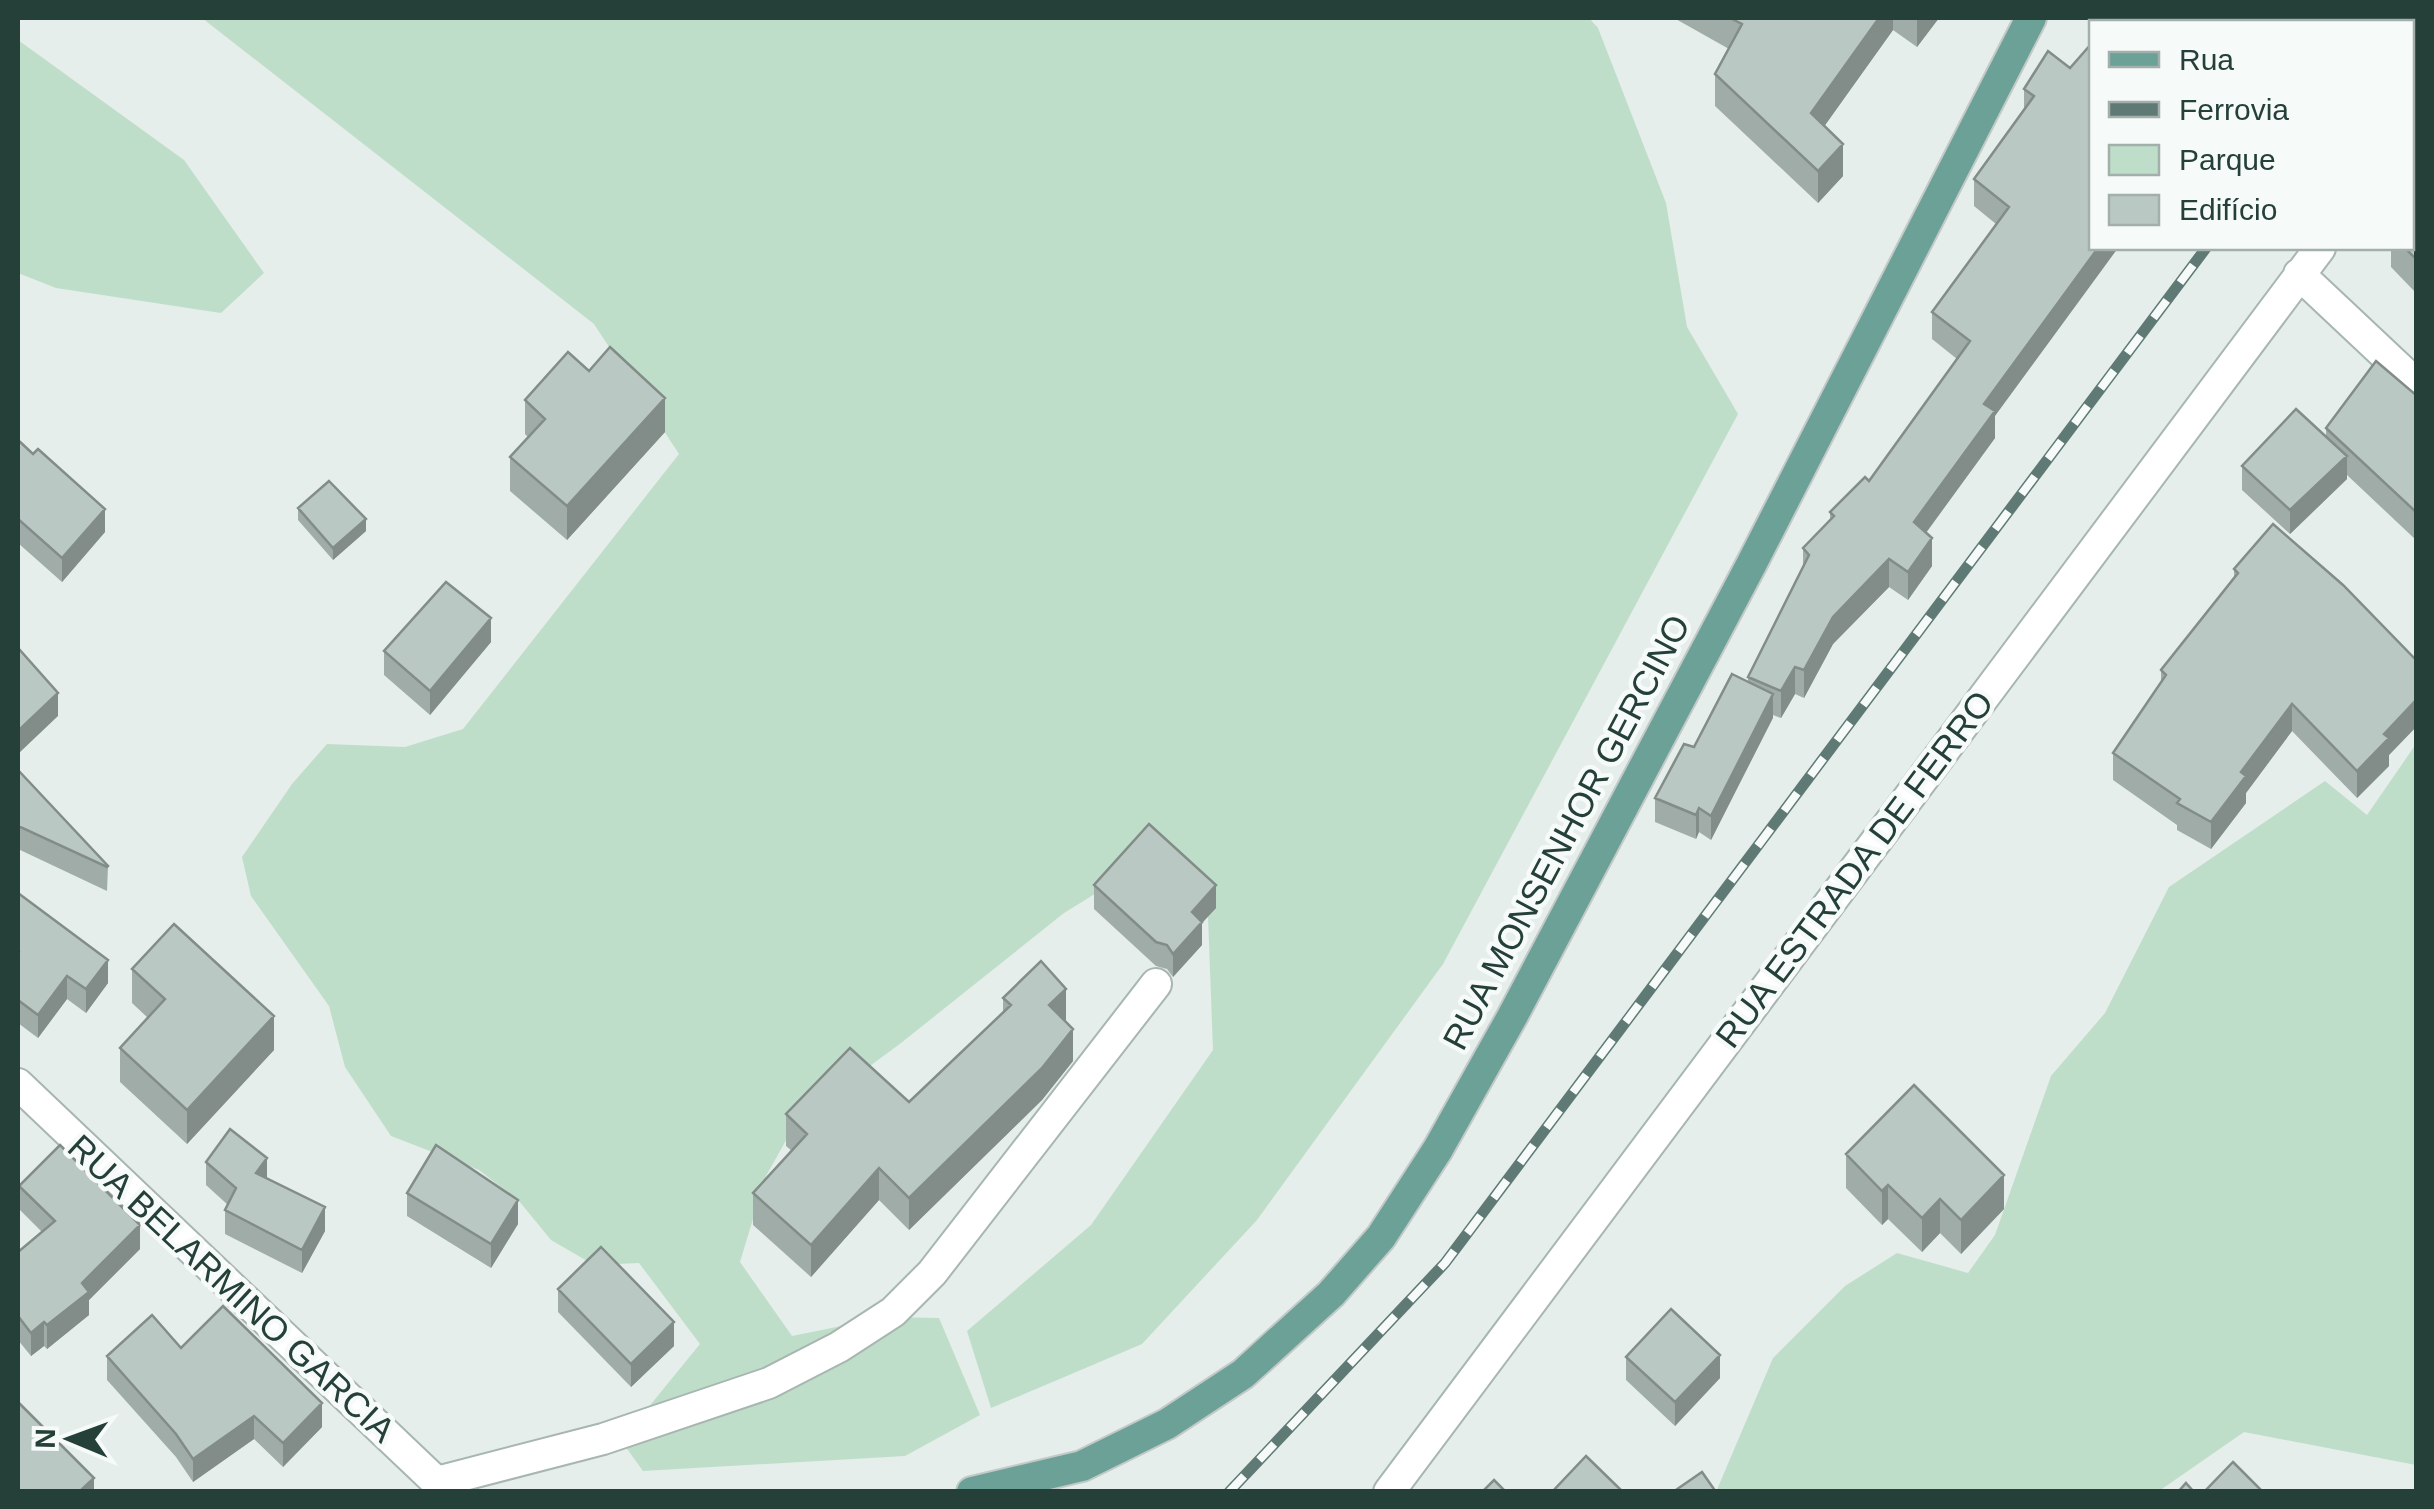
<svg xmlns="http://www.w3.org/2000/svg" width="2434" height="1509" font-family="Arial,sans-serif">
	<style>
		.green { fill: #bfdec9 }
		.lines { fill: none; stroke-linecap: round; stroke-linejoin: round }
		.street-casing { stroke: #a8b6b1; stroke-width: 34 }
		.primary-casing { stroke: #c2c9c8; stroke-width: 34 }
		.street { stroke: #fff; stroke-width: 30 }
		.primary { stroke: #6ba196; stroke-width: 30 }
		.rail-casing { stroke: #5f7a74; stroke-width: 11 }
		.rail { stroke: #f6faf8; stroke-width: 8; stroke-dasharray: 22; stroke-linecap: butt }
		.wall { fill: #a0aca8 }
		.shaded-wall { fill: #828c88 }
		.building { fill: #bac8c3; stroke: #828c88; stroke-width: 2.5 }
		.labels { text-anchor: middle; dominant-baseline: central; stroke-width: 9; stroke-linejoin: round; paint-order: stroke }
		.street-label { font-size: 35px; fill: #253f39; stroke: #f6faf8 }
	</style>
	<rect width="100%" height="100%" fill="#e5eeea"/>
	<path class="green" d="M 202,18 L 1589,18 L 1598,28 L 1666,203 L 1687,327 L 1738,414 L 1443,964 L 1257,1220 L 1142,1344 L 991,1408 L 967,1331 L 1091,1225 L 1213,1050 L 1207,889 L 1145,863 L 1064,913 L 901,1043 L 798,1119 L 766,1176 L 740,1262 L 792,1336 L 886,1317 L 939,1318 L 980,1415 L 905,1456 L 643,1471 L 625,1446 L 647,1409 L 700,1344 L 639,1263 L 594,1265 L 551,1240 L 519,1201 L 479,1170 L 391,1136 L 345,1067 L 329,1006 L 251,896 L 242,857 L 292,784 L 327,744 L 405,747 L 463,729 L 679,454 L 594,324 Z
		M 18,40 L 184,160 L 264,273 L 221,313 L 56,288 L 18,273 Z
		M 2416,744 L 2416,1465 L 2244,1432 L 2159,1491 L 1716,1492 L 1773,1358 L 1845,1286 L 1897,1253 L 1968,1273 L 1995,1235 L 2051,1076 L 2105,1013 L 2169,887 L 2325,781 L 2367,815 Z"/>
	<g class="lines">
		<g class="street-casing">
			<path id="street" d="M 2412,133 L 2416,127
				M 2299,274 L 2416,384
				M 18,1084 L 447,1492
				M 437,1482 L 603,1439 L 769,1383 L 839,1347 L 893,1312 L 932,1273 L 1156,984
				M 1389,1492 L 2320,248"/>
		</g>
		<g class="primary-casing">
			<path id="primary" d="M 972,1492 L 1082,1466 L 1167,1424 L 1243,1374 L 1331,1294 L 1381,1237 L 1438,1149 L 1512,1017 L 1752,563 L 2031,18"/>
		</g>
		<use href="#street" class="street"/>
		<use href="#primary" class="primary"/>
		<g class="rail-casing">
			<path id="rail" d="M 2397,22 L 2402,18
				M 1229,1492 L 1445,1263 L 2206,248"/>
		</g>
		<use href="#rail" class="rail"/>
	</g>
	<path class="wall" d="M 1674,18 L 1939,18 L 1917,47 L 1893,30 L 1824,126 L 1843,176 L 1818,203 L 1715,106 L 1715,74 L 1729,49 Z
		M 2048,51 L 1995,416 L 1995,438 L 1926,533 L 1932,566 L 1908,600 L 1889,587 L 1833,644 L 1804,698 L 1795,694 L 1781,718 L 1773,715 L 1711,840 L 1699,832 L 1696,839 L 1655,822 L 1655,798 L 1694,747 L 1748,682 L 1748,677 L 1803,568 L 1803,548 L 1830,521 L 1830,512 L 1869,481 L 1957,359 L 1932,339 L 1932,312 L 1996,224 L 1974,206 L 1974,179 L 2024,109 L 2024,89 Z
		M 2416,207 L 2416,293 L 2391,267 L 2391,248 L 2412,248 Z
		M 589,371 L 665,432 L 567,540 L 510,491 L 510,457 L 528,437 L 525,434 L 525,400 Z
		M 2416,395 L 2416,540 L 2347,475 L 2347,479 L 2290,534 L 2242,490 L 2242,466 L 2326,437 L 2326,428 Z
		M 18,440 L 105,532 L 62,582 L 18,543 Z
		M 298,508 L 366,531 L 333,560 L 298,520 Z
		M 2234,569 L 2416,660 L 2416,727 L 2389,755 L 2389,766 L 2357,798 L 2292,731 L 2246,793 L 2246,803 L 2211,849 L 2177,830 L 2177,825 L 2113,780 L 2113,753 L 2161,683 L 2161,670 L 2234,578 Z
		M 491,642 L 430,715 L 384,675 L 384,651 Z
		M 18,770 L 108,866 L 107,891 L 18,849 Z
		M 1094,885 L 1216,908 L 1202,923 L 1202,945 L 1173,977 L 1167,969 L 1156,966 L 1094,909 Z
		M 18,893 L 108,983 L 86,1013 L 67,999 L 38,1038 L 18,1023 Z
		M 132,969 L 274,1050 L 187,1144 L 120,1082 L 120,1048 L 148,1018 L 132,1003 Z
		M 1003,998 L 1066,1021 L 1073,1061 L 1042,1100 L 909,1230 L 879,1200 L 811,1277 L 753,1225 L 753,1193 L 792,1151 L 786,1146 L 786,1114 L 909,1102 L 1003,1012 Z
		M 1846,1154 L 2004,1209 L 1961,1254 L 1940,1233 L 1922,1252 L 1888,1219 L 1882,1225 L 1846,1188 Z
		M 206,1162 L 267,1178 L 325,1231 L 302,1273 L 225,1234 L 225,1210 L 228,1205 L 206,1185 Z
		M 19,1186 L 140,1249 L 89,1300 L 89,1315 L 47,1349 L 44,1346 L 31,1356 L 18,1340 L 18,1252 L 42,1232 L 19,1209 Z
		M 407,1193 L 518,1224 L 491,1268 L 407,1216 Z
		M 558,1289 L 674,1346 L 631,1387 L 558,1312 Z
		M 181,1348 L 322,1427 L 283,1467 L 254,1439 L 193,1482 L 176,1457 L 107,1380 L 107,1356 Z
		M 1626,1357 L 1720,1378 L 1675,1426 L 1626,1380 Z"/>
	<path class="shaded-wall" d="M 1879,18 L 1893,18 L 1893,30 L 1811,145 L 1811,113 Z
		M 1917,18 L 1939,18 L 1917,47 Z
		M 2274,18 L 2300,18 L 2295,22 L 2270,22 Z
		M 1843,144 L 1843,176 L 1818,203 L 1818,171 Z
		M 2098,248 L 2118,248 L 1995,416 L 1995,438 L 1914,549 L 1914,522 L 1984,404 Z
		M 665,398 L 665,432 L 567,540 L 567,506 Z
		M 2347,456 L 2347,479 L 2290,534 L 2290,510 Z
		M 105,509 L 105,532 L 62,582 L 62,558 Z
		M 366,519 L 366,531 L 333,560 L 333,548 Z
		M 1932,538 L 1932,566 L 1908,600 L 1908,572 Z
		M 1889,559 L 1889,587 L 1833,644 L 1804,698 L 1804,670 L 1833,617 Z
		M 491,618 L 491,642 L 430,715 L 430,691 Z
		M 1795,667 L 1795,694 L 1781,718 L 1781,691 Z
		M 58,693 L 58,716 L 18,754 L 18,731 Z
		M 1773,694 L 1773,718 L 1711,840 L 1711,816 Z
		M 2416,700 L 2416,727 L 2389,755 L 2389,766 L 2357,798 L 2357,771 L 2384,734 Z
		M 2292,704 L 2292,731 L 2246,793 L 2246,803 L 2211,849 L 2211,822 L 2241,772 Z
		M 1699,808 L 1699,832 L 1696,839 L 1696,815 Z
		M 1216,885 L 1216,908 L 1202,923 L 1202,945 L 1173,977 L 1173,954 L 1192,912 Z
		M 108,960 L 108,983 L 86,1013 L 86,989 Z
		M 67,976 L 67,999 L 38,1038 L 38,1015 Z
		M 1066,989 L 1066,1021 L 1049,1005 Z
		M 274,1016 L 274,1050 L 187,1144 L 187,1110 Z
		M 1073,1029 L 1073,1061 L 1042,1100 L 909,1230 L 909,1198 Z
		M 267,1158 L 267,1182 L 256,1173 Z
		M 879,1168 L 879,1200 L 811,1277 L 811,1245 Z
		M 2004,1175 L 2004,1209 L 1961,1254 L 1961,1220 Z
		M 1888,1185 L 1888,1219 L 1882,1225 L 1882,1191 Z
		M 1940,1199 L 1940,1233 L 1922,1252 L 1922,1218 Z
		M 518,1200 L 518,1224 L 491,1268 L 491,1244 Z
		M 325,1207 L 325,1231 L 302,1273 L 302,1250 Z
		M 140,1225 L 140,1249 L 89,1300 L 89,1315 L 47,1349 L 47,1325 L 82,1283 Z
		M 44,1322 L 44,1346 L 31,1356 L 31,1333 Z
		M 674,1322 L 674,1346 L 631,1387 L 631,1364 Z
		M 1720,1355 L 1720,1378 L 1675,1426 L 1675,1402 Z
		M 322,1403 L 322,1427 L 283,1467 L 283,1443 Z
		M 254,1416 L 254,1439 L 193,1482 L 193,1459 Z
		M 94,1478 L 94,1492 L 79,1492 Z"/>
	<path class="building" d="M 1730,18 L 1879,18 L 1811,113 L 1843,144 L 1818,171 L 1715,74 L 1742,24 Z
		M 2113,18 L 2127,18 L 2133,22 L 2109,22 Z
		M 2139,18 L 2274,18 L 2270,22 L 2135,22 Z
		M 2092,43 L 2092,248 L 2098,248 L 1984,404 L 1995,411 L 1914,522 L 1932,538 L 1908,572 L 1889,559 L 1833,617 L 1804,670 L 1795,667 L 1781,691 L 1748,677 L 1809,555 L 1803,548 L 1834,516 L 1830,512 L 1865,477 L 1869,481 L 1970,341 L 1932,312 L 2009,207 L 1974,179 L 2034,96 L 2024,89 L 2048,51 L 2070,68 Z
		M 2416,207 L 2416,259 L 2405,248 L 2412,248 L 2412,212 Z
		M 610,347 L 665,398 L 567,506 L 510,457 L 545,419 L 525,400 L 568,352 L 589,371 Z
		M 2376,361 L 2416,395 L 2416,512 L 2326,428 Z
		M 2296,409 L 2347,456 L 2290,510 L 2242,466 Z
		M 18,440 L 33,454 L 38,449 L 105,509 L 62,558 L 18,519 Z
		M 329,481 L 366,519 L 333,548 L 298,508 Z
		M 2273,524 L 2343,585 L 2416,660 L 2416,700 L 2384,734 L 2389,738 L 2357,771 L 2292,704 L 2241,772 L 2246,776 L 2211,822 L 2177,803 L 2180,799 L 2113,753 L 2166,675 L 2161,670 L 2238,573 L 2234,569 Z
		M 446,582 L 491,618 L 430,691 L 384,651 Z
		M 19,649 L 58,693 L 18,731 L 18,650 Z
		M 1732,674 L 1773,694 L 1711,816 L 1699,808 L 1696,815 L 1655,798 L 1684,744 L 1694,747 Z
		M 18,770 L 108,866 L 107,867 L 18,826 Z
		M 1149,824 L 1216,885 L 1192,912 L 1202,922 L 1173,954 L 1167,945 L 1156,942 L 1094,885 Z
		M 18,893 L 108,960 L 86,989 L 67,976 L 38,1015 L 18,1000 L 18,954 L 19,952 L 18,951 Z
		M 174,924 L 274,1016 L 187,1110 L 120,1048 L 165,999 L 132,969 Z
		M 1041,961 L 1066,989 L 1049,1005 L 1073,1029 L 1042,1068 L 909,1198 L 879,1168 L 811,1245 L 753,1193 L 807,1134 L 786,1114 L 850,1048 L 909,1102 L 1011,1005 L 1003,998 Z
		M 1914,1085 L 2004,1175 L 1961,1220 L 1940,1199 L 1922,1218 L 1888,1185 L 1882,1191 L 1846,1154 Z
		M 230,1129 L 267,1158 L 256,1173 L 325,1207 L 302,1250 L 225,1210 L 236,1188 L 206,1162 Z
		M 60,1145 L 140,1225 L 82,1283 L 89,1292 L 47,1325 L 44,1322 L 31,1333 L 18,1316 L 18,1252 L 55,1221 L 19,1186 Z
		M 436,1145 L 518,1200 L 491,1244 L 407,1193 Z
		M 601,1247 L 674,1322 L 631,1364 L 558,1289 Z
		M 223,1306 L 322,1403 L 283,1443 L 254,1416 L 193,1459 L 176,1434 L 107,1356 L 152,1315 L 181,1348 Z
		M 1671,1309 L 1720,1355 L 1675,1402 L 1626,1357 Z
		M 18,1402 L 94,1478 L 79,1492 L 18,1492 Z
		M 1586,1456 L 1623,1492 L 1552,1492 Z
		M 2233,1462 L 2263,1492 L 2204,1492 Z
		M 1702,1472 L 1716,1492 L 1673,1492 Z
		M 1494,1480 L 1506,1492 L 1482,1492 Z
		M 2186,1483 L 2194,1492 L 2178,1492 Z"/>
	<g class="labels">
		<g class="street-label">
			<text transform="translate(1566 832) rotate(-62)">RUA MONSENHOR GERCINO</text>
			<text transform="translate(1854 869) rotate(-53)">RUA ESTRADA DE FERRO</text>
			<text transform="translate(232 1288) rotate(43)">RUA BELARMINO GARCIA</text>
		</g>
	</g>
	<rect width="2434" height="1509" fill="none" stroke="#253f39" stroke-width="40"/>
	<rect x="2089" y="20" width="325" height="230" fill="#f6faf8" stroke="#a2afac" stroke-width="2.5"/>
	<rect x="2109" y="52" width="50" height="15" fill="#6ba196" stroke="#a2afac" stroke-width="2.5"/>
	<text x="2179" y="70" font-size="30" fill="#253f39">Rua</text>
	<rect x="2109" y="102" width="50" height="15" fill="#5f7a74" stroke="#a2afac" stroke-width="2.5"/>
	<text x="2179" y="120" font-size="30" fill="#253f39">Ferrovia</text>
	<rect x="2109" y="145" width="50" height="30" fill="#bfdec9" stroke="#a2afac" stroke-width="2.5"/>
	<text x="2179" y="170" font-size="30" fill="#253f39">Parque</text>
	<rect x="2109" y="195" width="50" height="30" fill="#bac8c3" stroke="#a2afac" stroke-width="2.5"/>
	<text x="2179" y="220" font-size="30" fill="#253f39">Edifício</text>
	<g transform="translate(70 1439) rotate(271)" stroke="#f6faf8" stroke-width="8" paint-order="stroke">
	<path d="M0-8L18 38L0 25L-18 38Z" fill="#253f39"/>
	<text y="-15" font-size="28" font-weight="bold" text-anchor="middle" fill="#253f39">N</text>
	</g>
</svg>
